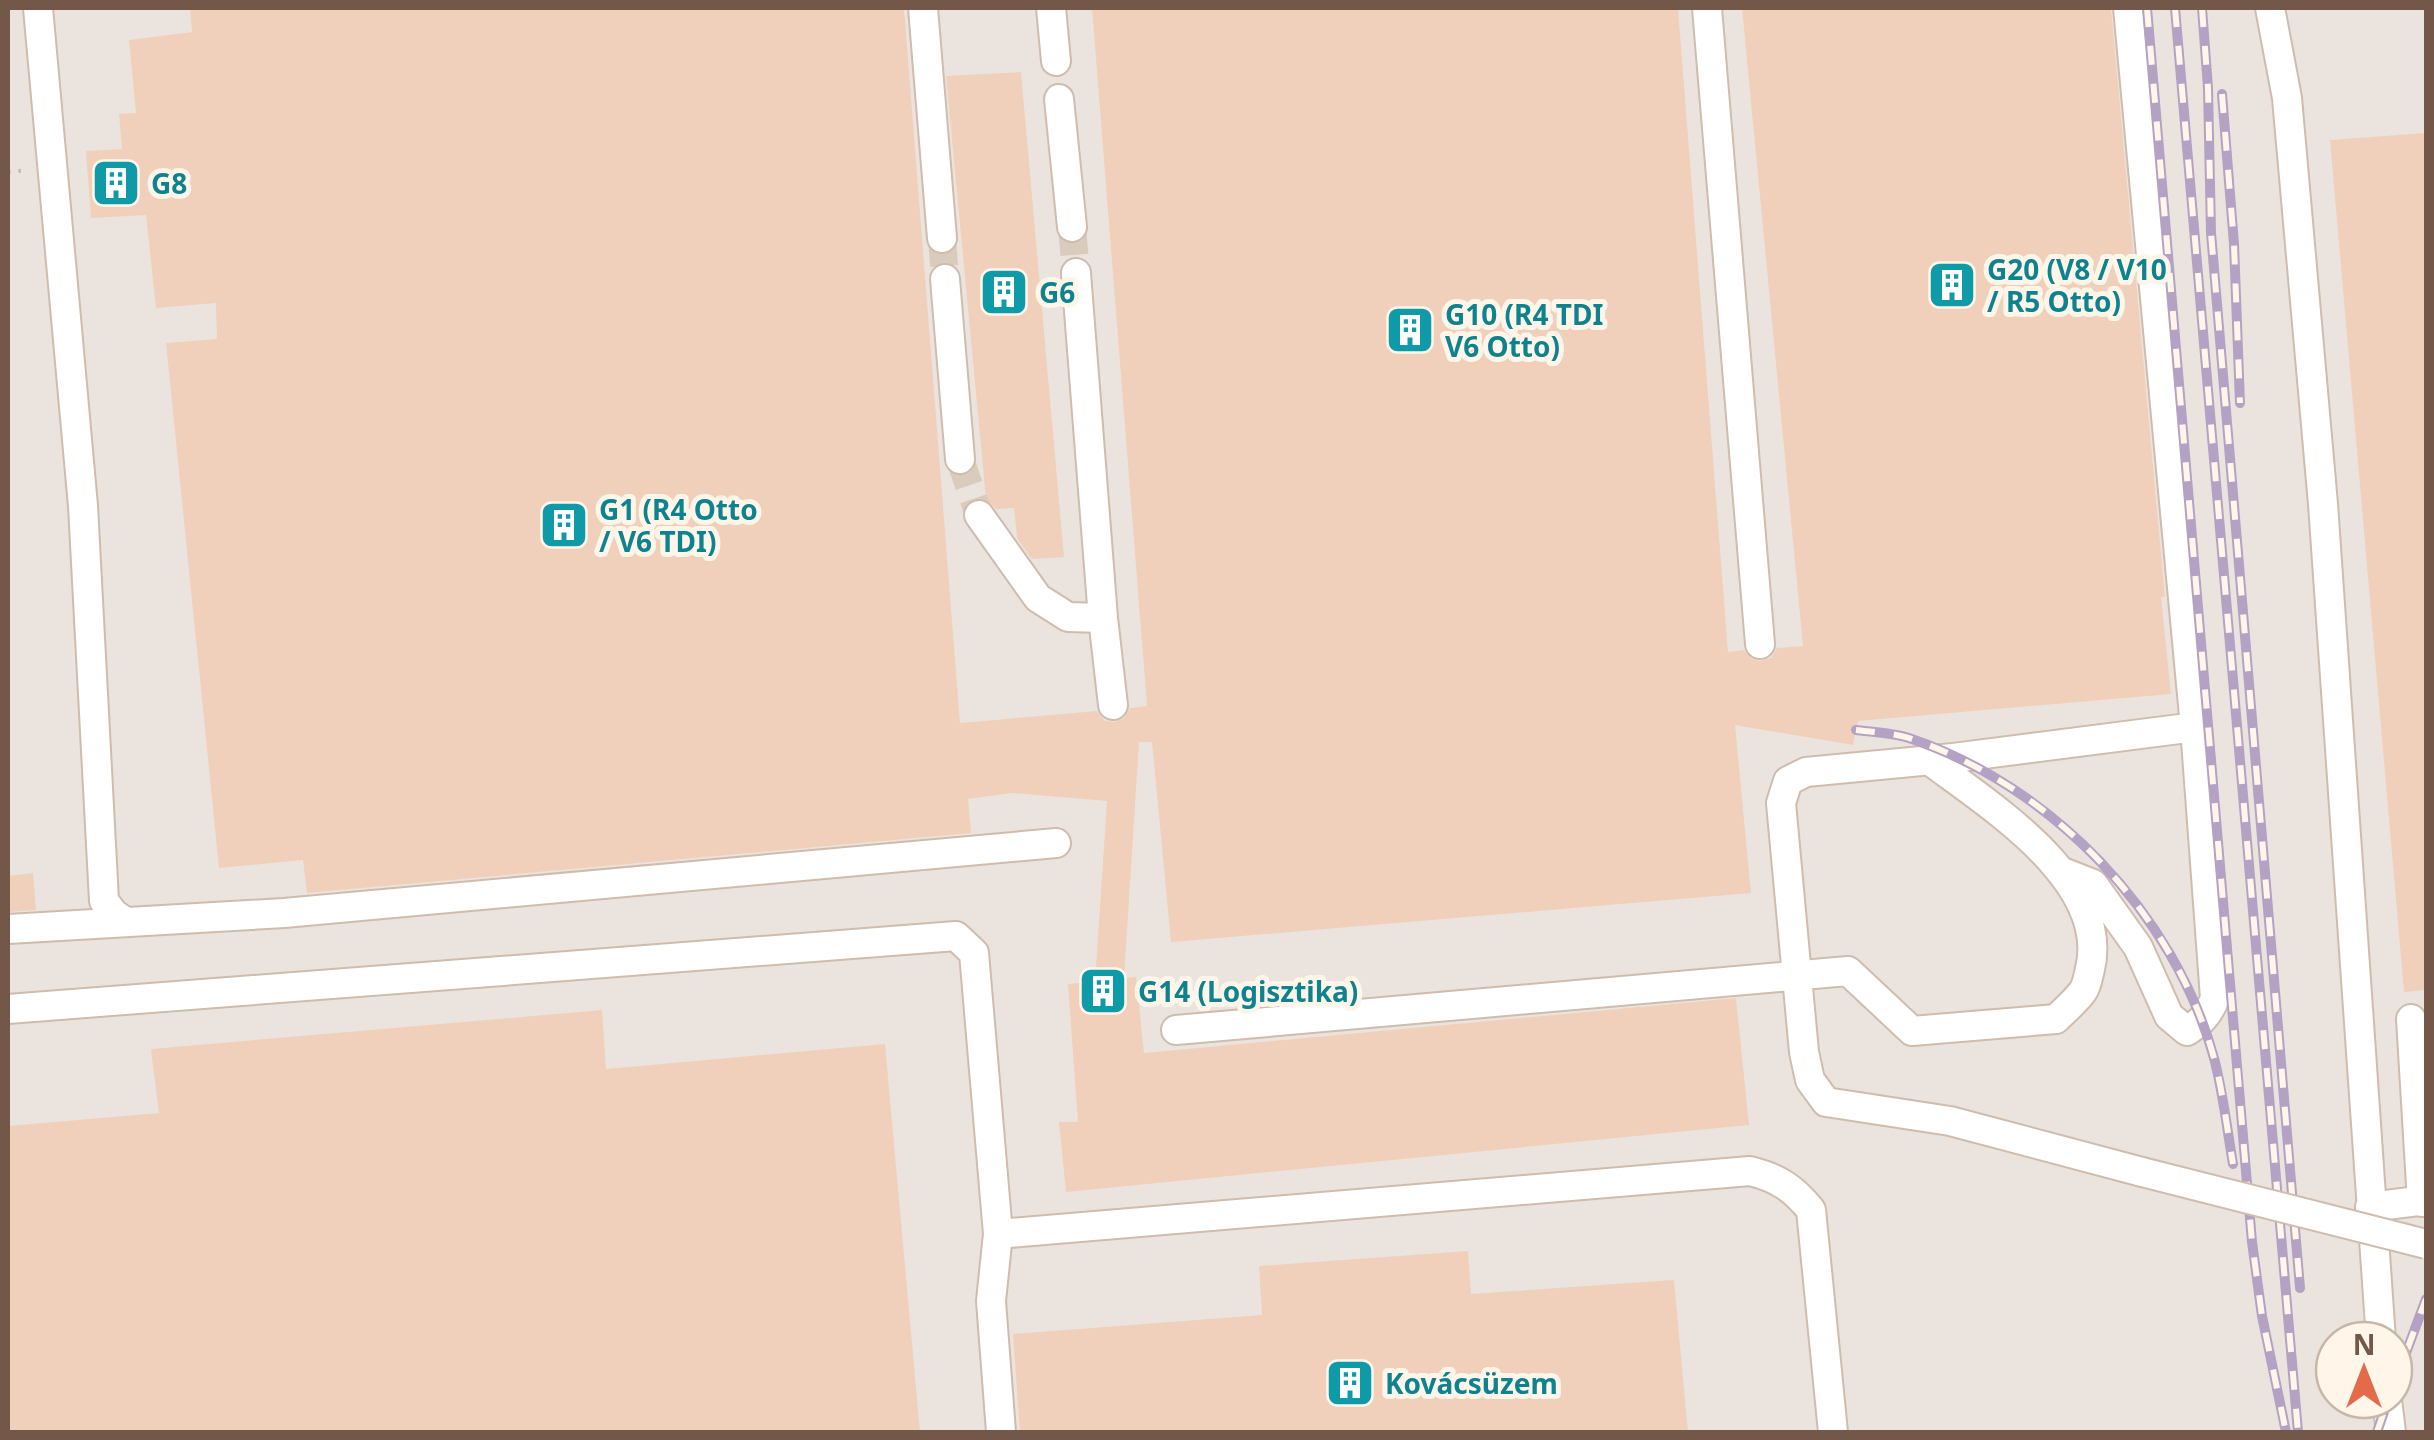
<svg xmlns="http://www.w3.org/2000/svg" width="2434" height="1440" font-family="'Noto Sans',sans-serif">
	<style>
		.industrial { fill: #ebe4de; fill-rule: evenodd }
		.building { fill: #f0d0bb }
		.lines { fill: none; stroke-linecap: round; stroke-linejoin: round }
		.minor-tunnel { stroke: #daccbd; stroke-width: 28; stroke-dasharray: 28 14; stroke-linecap: butt }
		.minor-casing { stroke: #cfbcad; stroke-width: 32 }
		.path { stroke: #d5b39f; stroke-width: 4; stroke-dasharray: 2.5 8; stroke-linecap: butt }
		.minor { stroke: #fff; stroke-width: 28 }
		.rail-casing { stroke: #b4a2c4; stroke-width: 10 }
		.rail { stroke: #fff6e9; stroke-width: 6; stroke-dasharray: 19; stroke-linecap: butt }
		.minor-bridge-casing { stroke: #cfbcad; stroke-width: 32; stroke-linecap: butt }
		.minor-bridge { stroke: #fff; stroke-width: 28 }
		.labels { text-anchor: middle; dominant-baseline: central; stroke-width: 10; stroke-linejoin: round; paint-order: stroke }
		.culture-label { font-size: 28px; font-weight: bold; fill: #0d838f; stroke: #fff6e9; text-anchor: start }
	</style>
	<rect width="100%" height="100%" fill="#fcf2e3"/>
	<path class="industrial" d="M 8,8 L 2426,8 L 2426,1432 L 8,1432 ZM 2334,1340 L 2394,1340 L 2394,1400 L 2334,1400 Z"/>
	<path class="building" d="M 190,8 L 904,8 L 960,723 L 1097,711 L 1105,721 L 1114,722 L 1124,718 L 1130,708 L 1147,706 L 1092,8 L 1678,8 L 1728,652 L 1744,650 L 1752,659 L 1760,661 L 1771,658 L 1777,648 L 1803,646 L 1742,8 L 2111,8 L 2165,597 L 2161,597 L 2171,694 L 1858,721 L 1853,745 L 1735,725 L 1751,893 L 1171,942 L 1152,742 L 1139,742 L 1124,978 L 1136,977 L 1144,1053 L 1736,998 L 1749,1125 L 1066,1192 L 1059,1122 L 1078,1122 L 1068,984 L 1095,981 L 1107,801 L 1012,793 L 968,799 L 971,833 L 307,893 L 303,860 L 219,868 L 166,343 L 217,339 L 216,303 L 156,308 L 146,215 L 91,218 L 86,151 L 122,149 L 119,114 L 136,113 L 129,40 L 192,32 Z
		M 1021,72 L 1064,557 L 1032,559 L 1017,538 L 1014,508 L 996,509 L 986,499 L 946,76 Z
		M 2426,133 L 2426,990 L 2404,992 L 2330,140 Z
		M 33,873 L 36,910 L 8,912 L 8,876 Z
		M 602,1010 L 606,1069 L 885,1044 L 920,1432 L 8,1432 L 8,1126 L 159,1113 L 151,1049 Z
		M 1468,1251 L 1471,1294 L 1674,1280 L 1688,1432 L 1020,1432 L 1013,1334 L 1262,1315 L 1259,1266 Z"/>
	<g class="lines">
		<path class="minor-tunnel" d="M 1072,227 L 1076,273
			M 942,238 L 945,279
			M 960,459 L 979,515"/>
		<g class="minor-casing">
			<path id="minor" d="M 38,8 L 83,506 L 104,901 L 114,914 L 126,922
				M 923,8 L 942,238
				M 1051,8 L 1056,61
				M 1707,8 L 1760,644
				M 2270,8 L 2287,98 L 2323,504 L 2381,1340
				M 1059,99 L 1072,227
				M 945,279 L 960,459
				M 979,515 L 1038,598 L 1068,617 L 1103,618 L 1076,273
				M 1103,618 L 1113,705
				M 2060,871 L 2093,884 L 2138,947 L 2169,1016 L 2187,1031 C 2201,1022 2209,1014 2215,998 L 2195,727 L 2128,8
				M 8,929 L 284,913 L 1056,843
				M 8,1009 L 956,936 L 974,953 L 998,1234 L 991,1301 L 1001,1432
				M 2411,1019 L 2422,1202
				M 1176,1030 L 1848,971 L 1912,1031 L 2056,1019 C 2065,1010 2076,1001 2083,991 C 2087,985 2088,977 2090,969 C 2111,881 1990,806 1929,760
				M 2142,1172 L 1950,1121 L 1826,1102 L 1810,1080 L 1804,1052 L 1781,803 L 1788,781 L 1806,772 L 1953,758 L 2195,727
				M 2370,1207 L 2426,1200
				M 998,1234 L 1750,1171 C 1778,1178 1793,1188 1811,1210 L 1833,1432
				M 2387,1400 L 2391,1432"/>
		</g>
		<path class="path" d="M 8,172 L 28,170"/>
		<use href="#minor" class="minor"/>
		<g class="rail-casing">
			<path id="rail" d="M 2147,8 L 2252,1242 L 2262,1316 L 2286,1432
				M 2175,8 L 2298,1432
				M 2202,8 L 2208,88 L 2211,233 L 2300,1288
				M 2222,94 L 2234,244 L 2240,403
				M 1856,730 C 1873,732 1893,733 1909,738 C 2052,786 2174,913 2214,1058 C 2223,1092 2227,1129 2233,1164
				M 2394,1385 L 2426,1299
				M 2377,1432 L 2388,1400"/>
		</g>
		<use href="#rail" class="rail"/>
		<g class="minor-bridge-casing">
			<path id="minor-bridge" d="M 2142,1172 L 2426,1244"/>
		</g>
		<use href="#minor-bridge" class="minor-bridge"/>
	</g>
	<defs>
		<g id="building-square" transform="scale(2.5)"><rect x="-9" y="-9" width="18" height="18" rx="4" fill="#0f9aa8" stroke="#fff6e9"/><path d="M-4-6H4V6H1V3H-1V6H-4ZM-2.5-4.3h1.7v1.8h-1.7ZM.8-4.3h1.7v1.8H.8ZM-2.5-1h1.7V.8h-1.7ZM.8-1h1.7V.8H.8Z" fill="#fff"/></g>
	</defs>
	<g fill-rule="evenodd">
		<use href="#building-square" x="116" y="183"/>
		<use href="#building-square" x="1952" y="285"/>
		<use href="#building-square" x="1004" y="292"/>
		<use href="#building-square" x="1410" y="330"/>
		<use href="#building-square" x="564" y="525"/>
		<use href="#building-square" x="1103" y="991"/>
		<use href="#building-square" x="1350" y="1383"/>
	</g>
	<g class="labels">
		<g class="culture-label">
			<text x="151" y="183">G8</text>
			<text x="1987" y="269">G20 (V8 / V10<tspan x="1987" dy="32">/ R5 Otto)</tspan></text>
			<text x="1039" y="292">G6</text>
			<text x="1445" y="314">G10 (R4 TDI<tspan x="1445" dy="32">V6 Otto)</tspan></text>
			<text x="599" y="509">G1 (R4 Otto<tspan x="599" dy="32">/ V6 TDI)</tspan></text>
			<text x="1138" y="991">G14 (Logisztika)</text>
			<text x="1385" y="1383">Kovácsüzem</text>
		</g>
	</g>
	<rect width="2434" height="1440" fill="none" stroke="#73584a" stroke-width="20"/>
	<g transform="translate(2364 1370)"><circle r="48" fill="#fff6e9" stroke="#c7b7a9" stroke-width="2.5"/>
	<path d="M0-8L18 38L0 25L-18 38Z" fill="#e36b4a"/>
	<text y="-15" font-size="28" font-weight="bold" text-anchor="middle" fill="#73584a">N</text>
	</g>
</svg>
